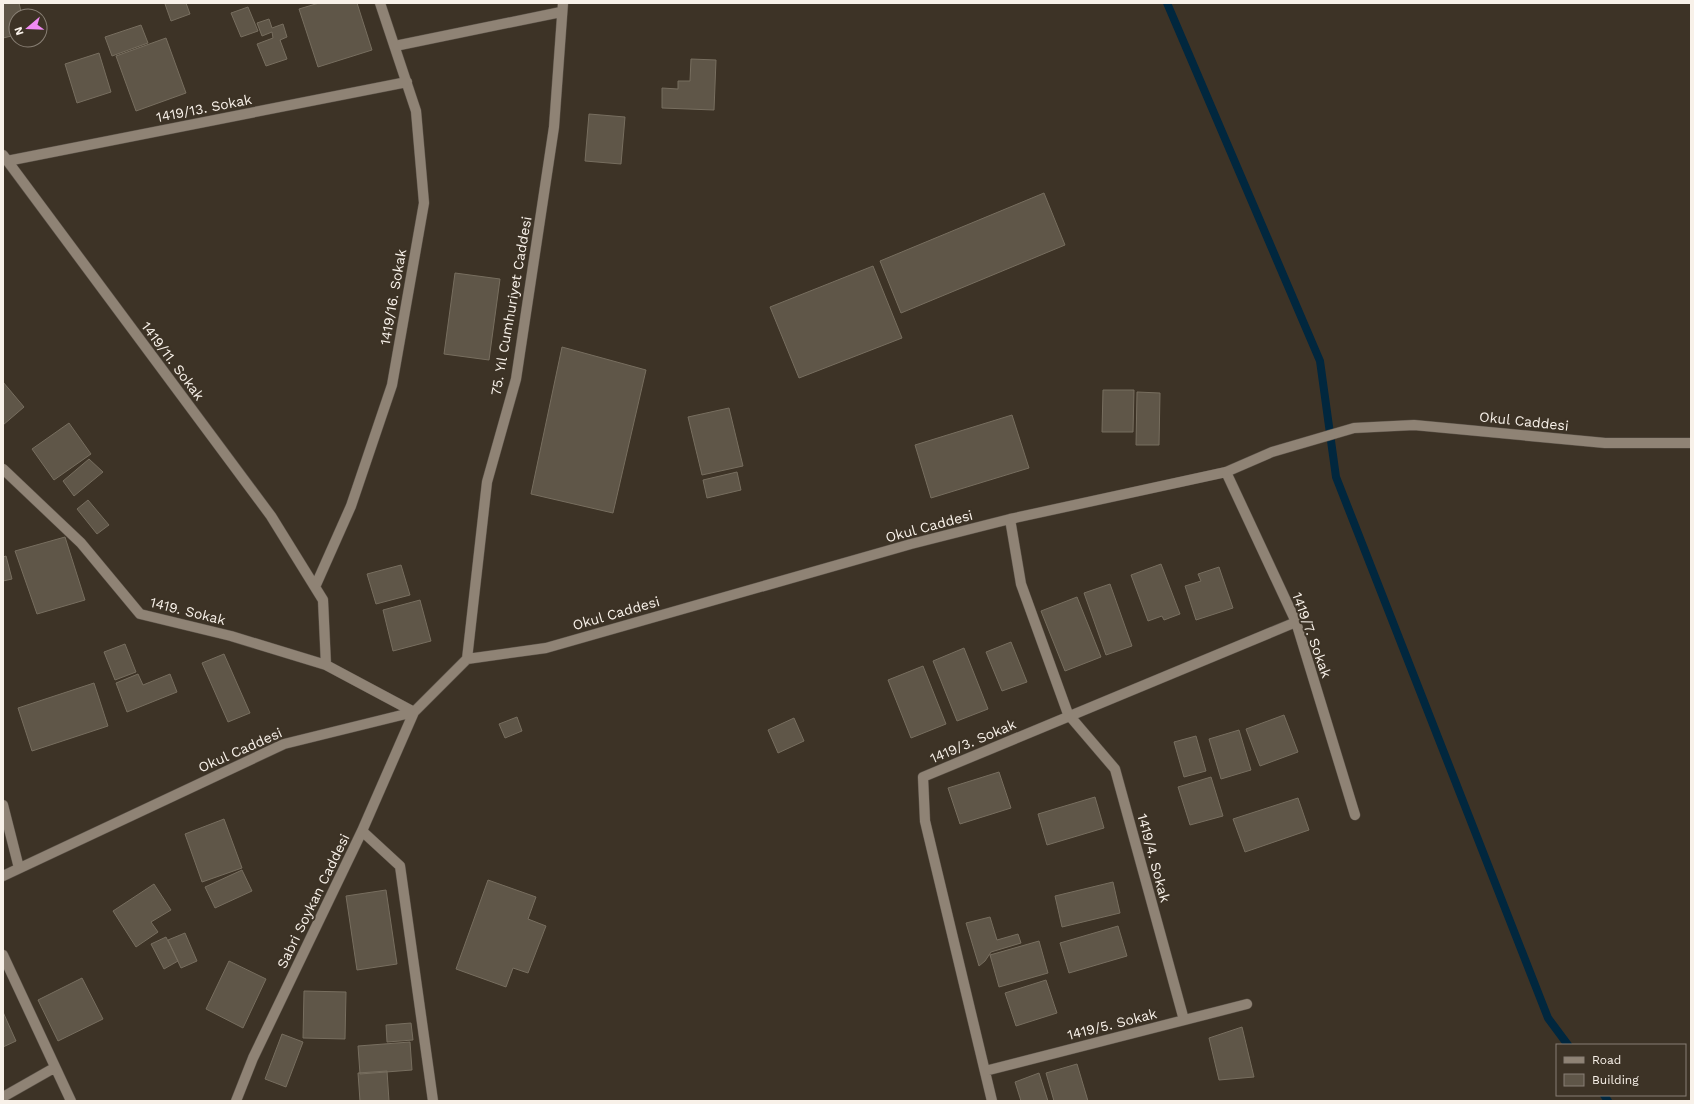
<svg xmlns="http://www.w3.org/2000/svg" width="1694" height="1104" font-family="'Work Sans',sans-serif">
	<style>
		.lines { fill: none; stroke-linecap: round; stroke-linejoin: round }
		.stream { stroke: #01273e; stroke-width: 8 }
		.building { fill: #5f5648; stroke: #776e5f }
		.minor-casing { stroke: #5b5248; stroke-width: 11 }
		.minor { stroke: #8f8375; stroke-width: 10 }
		.labels { text-anchor: middle; dominant-baseline: central; stroke-width: 4; stroke-linejoin: round; paint-order: stroke }
		.street-label { font-size: 14px; fill: #f8f1e9; stroke: #3d3326 }
	</style>
	<rect width="100%" height="100%" fill="#3d3326"/>
	<g class="lines">
		<path class="stream" d="M 1167,3 L 1320,361 L 1336,477 L 1548,1018 L 1568,1045
			M 1604,1095 L 1608,1101"/>
	</g>
	<path class="building" d="M 3,3 L 19,3 L 22,16 L 16,16 L 16,35 L 3,38 Z
		M 168,3 L 186,3 L 190,14 L 171,21 L 165,4 Z
		M 319,3 L 357,3 L 372,50 L 318,67 L 299,9 Z
		M 248,7 L 258,31 L 241,37 L 231,13 Z
		M 269,19 L 272,28 L 283,24 L 287,37 L 280,40 L 287,59 L 266,66 L 257,44 L 273,38 L 272,32 L 262,36 L 257,23 Z
		M 141,25 L 148,43 L 112,56 L 105,37 Z
		M 166,38 L 186,93 L 136,111 L 116,56 Z
		M 99,53 L 111,92 L 77,103 L 65,64 Z
		M 691,59 L 716,60 L 714,110 L 662,108 L 662,88 L 678,89 L 678,81 L 690,81 Z
		M 589,114 L 625,117 L 621,164 L 585,161 Z
		M 1044,193 L 1065,245 L 901,313 L 880,261 Z
		M 873,266 L 902,338 L 799,378 L 770,307 Z
		M 455,273 L 500,279 L 489,360 L 444,354 Z
		M 562,347 L 646,370 L 613,513 L 531,494 Z
		M 3,382 L 24,407 L 3,425 Z
		M 1103,390 L 1134,390 L 1133,432 L 1102,432 Z
		M 1137,392 L 1160,393 L 1159,445 L 1136,445 Z
		M 729,408 L 743,466 L 702,475 L 688,417 Z
		M 1012,415 L 1029,468 L 931,498 L 915,445 Z
		M 69,423 L 91,454 L 54,480 L 32,449 Z
		M 89,459 L 103,472 L 74,496 L 63,481 Z
		M 737,472 L 741,490 L 707,498 L 703,480 Z
		M 88,500 L 109,525 L 97,534 L 77,509 Z
		M 65,537 L 85,600 L 37,614 L 15,551 Z
		M 6,556 L 12,579 L 3,581 L 3,557 Z
		M 1161,564 L 1180,614 L 1164,620 L 1162,616 L 1148,621 L 1131,575 Z
		M 401,565 L 410,595 L 376,604 L 367,574 Z
		M 1219,567 L 1233,608 L 1196,620 L 1185,586 L 1201,581 L 1198,574 Z
		M 1110,584 L 1132,646 L 1106,655 L 1084,593 Z
		M 1077,597 L 1101,657 L 1065,671 L 1041,611 Z
		M 420,600 L 431,641 L 393,651 L 383,610 Z
		M 1011,642 L 1027,682 L 1002,691 L 986,652 Z
		M 125,644 L 136,672 L 115,680 L 104,652 Z
		M 964,648 L 988,709 L 957,721 L 933,661 Z
		M 224,654 L 250,713 L 228,722 L 202,663 Z
		M 923,666 L 946,724 L 911,738 L 888,680 Z
		M 138,674 L 143,685 L 170,674 L 177,692 L 127,712 L 116,683 Z
		M 94,683 L 108,726 L 32,751 L 18,708 Z
		M 1284,715 L 1298,752 L 1260,766 L 1246,729 Z
		M 517,717 L 522,731 L 505,738 L 499,724 Z
		M 794,718 L 804,741 L 778,753 L 768,730 Z
		M 1239,730 L 1251,770 L 1221,779 L 1209,739 Z
		M 1196,736 L 1206,771 L 1184,777 L 1174,742 Z
		M 999,772 L 1011,808 L 960,824 L 948,788 Z
		M 1211,777 L 1223,816 L 1190,825 L 1178,787 Z
		M 1095,797 L 1104,828 L 1047,845 L 1038,814 Z
		M 1298,798 L 1309,830 L 1245,852 L 1233,819 Z
		M 224,819 L 242,868 L 202,882 L 185,834 Z
		M 242,870 L 252,891 L 215,908 L 205,887 Z
		M 488,880 L 536,897 L 528,919 L 546,926 L 528,973 L 513,968 L 506,987 L 456,969 Z
		M 1113,882 L 1120,913 L 1062,927 L 1055,896 Z
		M 154,884 L 171,910 L 151,922 L 158,932 L 136,947 L 113,911 Z
		M 386,890 L 397,964 L 357,970 L 346,896 Z
		M 990,917 L 997,940 L 1018,934 L 1021,943 L 991,952 L 985,961 L 979,966 L 966,923 Z
		M 1118,926 L 1127,956 L 1069,973 L 1060,943 Z
		M 185,933 L 197,961 L 181,968 L 168,940 Z
		M 166,937 L 178,961 L 164,969 L 151,944 Z
		M 1039,941 L 1048,973 L 999,987 L 990,955 Z
		M 229,961 L 266,979 L 243,1028 L 206,1009 Z
		M 82,978 L 103,1019 L 58,1041 L 38,1000 Z
		M 1046,980 L 1057,1013 L 1016,1026 L 1005,993 Z
		M 304,991 L 346,992 L 345,1039 L 303,1038 Z
		M 3,1012 L 16,1041 L 3,1047 Z
		M 411,1023 L 413,1040 L 387,1042 L 386,1025 Z
		M 1242,1027 L 1254,1077 L 1219,1080 L 1209,1038 Z
		M 282,1034 L 303,1042 L 286,1087 L 265,1079 Z
		M 410,1042 L 412,1070 L 360,1074 L 358,1046 Z
		M 1077,1064 L 1088,1101 L 1054,1101 L 1046,1073 Z
		M 387,1071 L 389,1101 L 360,1101 L 358,1073 Z
		M 1039,1073 L 1048,1101 L 1021,1101 L 1015,1082 Z"/>
	<g class="lines">
		<g class="minor-casing">
			<path id="minor" d="M 395,46 L 561,12
				M 3,155 L 271,516 L 323,600 L 326,665
				M 7,161 L 407,82
				M 3,469 L 81,543 L 140,614 L 231,636 L 326,665 L 414,712
				M 1226,472 L 1296,622 L 1355,815
				M 1010,519 L 1021,584 L 1068,714 L 1115,769 L 1184,1020
				M 315,587 L 351,506 L 392,385 L 424,203 L 416,111 L 380,3
				M 467,659 L 487,482 L 516,379 L 554,127 L 563,3
				M 3,805 L 19,868
				M 362,831 L 400,866 L 433,1101
				M 3,876 L 284,744 L 414,712 L 467,659 L 546,648 L 911,544 L 1010,519 L 1226,472 L 1272,452 L 1354,428 L 1414,425 L 1605,443 L 1691,443
				M 3,955 L 71,1101
				M 985,1071 L 1247,1004
				M 3,1097 L 54,1068
				M 236,1101 L 253,1058 L 362,831 L 414,712
				M 992,1101 L 925,821 L 923,777 L 1296,622"/>
		</g>
		<use href="#minor" class="minor"/>
	</g>
	<g class="labels">
		<g class="street-label">
			<text transform="translate(204 108) rotate(-11)">1419/13. Sokak</text>
			<text transform="translate(393 297) rotate(-80)">1419/16. Sokak</text>
			<text transform="translate(511 306) rotate(-80)">75. Yıl Cumhuriyet Caddesi</text>
			<text transform="translate(173 361) rotate(53)">1419/11. Sokak</text>
			<text transform="translate(1524 421) rotate(6)">Okul Caddesi</text>
			<text transform="translate(929 526) rotate(-15)">Okul Caddesi</text>
			<text transform="translate(188 611) rotate(14)">1419. Sokak</text>
			<text transform="translate(616 613) rotate(-16)">Okul Caddesi</text>
			<text transform="translate(1312 635) rotate(70)">1419/7. Sokak</text>
			<text transform="translate(973 741) rotate(-23)">1419/3. Sokak</text>
			<text transform="translate(240 750) rotate(-24)">Okul Caddesi</text>
			<text transform="translate(1154 858) rotate(75)">1419/4. Sokak</text>
			<text transform="translate(313 901) rotate(-64)">Sabri Soykan Caddesi</text>
			<text transform="translate(1112 1024) rotate(-14)">1419/5. Sokak</text>
		</g>
	</g>
	<rect width="1694" height="1104" fill="none" stroke="#f8f1e9" stroke-width="8"/>
	<rect x="1556" y="1044" width="130" height="52" fill="#3d3326" stroke="#887f74"/>
	<rect x="1564" y="1057" width="20" height="6" fill="#8f8375" stroke="#887f74"/>
	<text x="1592" y="1064" font-size="12" fill="#f8f1e9">Road</text>
	<rect x="1564" y="1074" width="20" height="12" fill="#5f5648" stroke="#887f74"/>
	<text x="1592" y="1084" font-size="12" fill="#f8f1e9">Building</text>
	<g transform="translate(28 28) rotate(251)"><circle r="19" fill="#3d3326" stroke="#887f74"/>
	<path d="M0-3L7 15L0 10L-7 15Z" fill="#f18af4"/>
	<text y="-6" font-size="11" font-weight="bold" text-anchor="middle" fill="#f8f1e9">N</text>
	</g>
</svg>
